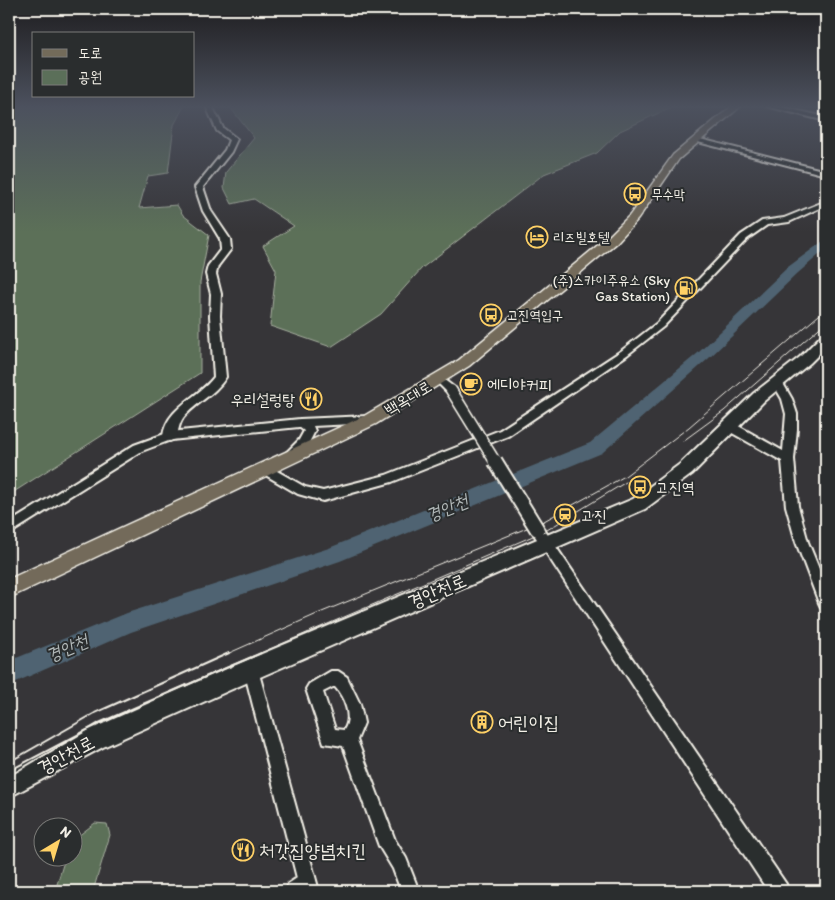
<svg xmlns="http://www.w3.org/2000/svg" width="835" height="900" font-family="Itim,'Poor Story',sans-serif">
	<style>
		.green { fill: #5b6f59; stroke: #a8b0a0 }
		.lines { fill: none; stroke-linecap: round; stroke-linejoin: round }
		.river { fill: #4f6472; fill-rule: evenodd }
		.minor-casing { stroke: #f4f1e8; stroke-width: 4 }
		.tertiary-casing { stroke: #f4f1e8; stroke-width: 4 }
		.secondary-casing { stroke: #f4f1e8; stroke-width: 4 }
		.primary-casing { stroke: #f4f1e8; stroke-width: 3 }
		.minor { fill: #2a2d2e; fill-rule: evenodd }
		.tertiary { fill: #2a2d2e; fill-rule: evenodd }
		.secondary { fill: #2a2d2e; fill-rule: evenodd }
		.primary { fill: #736b5a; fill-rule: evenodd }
		.tram-far1 { stroke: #f4f1e8; stroke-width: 1 }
		.tram { stroke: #f4f1e8; stroke-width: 2 }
		.minor-bridge-far1-casing { stroke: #f4f1e8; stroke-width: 13; stroke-linecap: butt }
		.minor-bridge-casing { stroke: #f4f1e8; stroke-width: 17; stroke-linecap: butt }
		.minor-bridge-far1 { stroke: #2a2d2e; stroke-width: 10 }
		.minor-bridge { stroke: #2a2d2e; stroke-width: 13 }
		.labels { text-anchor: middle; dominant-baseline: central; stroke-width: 4; stroke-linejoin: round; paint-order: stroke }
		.far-poi-label { font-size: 14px; fill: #f4f1e8; stroke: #2a2d2e; text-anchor: start }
		.poi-label { font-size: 16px; fill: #f4f1e8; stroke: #2a2d2e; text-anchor: start }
		.street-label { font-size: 16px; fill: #f4f1e8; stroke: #2a2d2e }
		.water-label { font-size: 18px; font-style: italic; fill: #b2b9b9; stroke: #2a2d2e }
		.near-street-label { font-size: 19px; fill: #f4f1e8; stroke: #2a2d2e }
		.near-poi-label { font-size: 19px; fill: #f4f1e8; stroke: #2a2d2e; text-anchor: start }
	</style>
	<rect width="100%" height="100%" fill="#363538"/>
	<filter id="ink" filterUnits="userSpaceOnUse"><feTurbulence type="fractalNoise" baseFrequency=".02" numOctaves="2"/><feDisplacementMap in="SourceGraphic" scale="10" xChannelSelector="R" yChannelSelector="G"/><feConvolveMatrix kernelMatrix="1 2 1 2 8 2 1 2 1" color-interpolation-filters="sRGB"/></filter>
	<g filter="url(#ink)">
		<path class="green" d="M 9,106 L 184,106 L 174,125 L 168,173 L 148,176 L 139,208 L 177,205 L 183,215 L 209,235 L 200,282 L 200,373 L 9,495 Z
			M 229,106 L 674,106 L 620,131 L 597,153 L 544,174 L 422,268 L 381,314 L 331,347 L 270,326 L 276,270 L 263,246 L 294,226 L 254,199 L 232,204 L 224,188 L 226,172 L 254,138 Z
			M 95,823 L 107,824 L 110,835 L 93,891 L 55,891 L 65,858 L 72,858 L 73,840 Z"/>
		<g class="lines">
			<path class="river" d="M 826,239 L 826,249 L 798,273 L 708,359 L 602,453 L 340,561 L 131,632 L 9,685 L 9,661 L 127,613 L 329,548 L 590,443 L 698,353 L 788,267 Z"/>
			<g class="minor-casing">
				<path id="minor" d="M 766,106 L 777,106 L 826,117 L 826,121 Z
					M 696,138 L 826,171 L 826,175 L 694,141 L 693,140 Z
					M 826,201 L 826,205 L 789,222 L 767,225 L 747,239 L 663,327 L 627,355 L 508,436 L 392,482 L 323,501 L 298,494 L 262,473 L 260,470 L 262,467 L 270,467 L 305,487 L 323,491 L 386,475 L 500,430 L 621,351 L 657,323 L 741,235 L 762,221 L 784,218 Z
					M 439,376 L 455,388 L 456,390 L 455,392 L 447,392 L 434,379 L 435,377 Z
					M 777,379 L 781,380 L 792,399 L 797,414 L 797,429 L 794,459 L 798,506 L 808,542 L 826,586 L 826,609 L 821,607 L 819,603 L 796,542 L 786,506 L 782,461 L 725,429 L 724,426 L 729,422 L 733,423 L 783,451 L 786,414 L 782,399 L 772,382 Z
					M 368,416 L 372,417 L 373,420 L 372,423 L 313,426 L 315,431 C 310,441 300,462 286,458 L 284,455 L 299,440 L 304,431 L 299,427 L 171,440 L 142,451 L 9,534 L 9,523 L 134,445 L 170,432 L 300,419 Z
					M 537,524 L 541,525 L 786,884 L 788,891 L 768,891 L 533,533 L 531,529 L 533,525 Z
					M 251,663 L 256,665 L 258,670 L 319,891 L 286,891 L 288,884 L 297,878 L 244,670 L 246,665 Z
					M 331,671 L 338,671 L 347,677 L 360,704 L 364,723 L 357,740 L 395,840 L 406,858 L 419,891 L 401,891 L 393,869 L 379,846 L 343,746 L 324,743 L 306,689 L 309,684 ZM 333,687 L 335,687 C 344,697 353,717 344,730 L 335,729 L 323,692 Z"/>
			</g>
			<g class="tertiary-casing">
				<path id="tertiary" d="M 206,106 L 212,106 L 223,128 L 237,139 L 231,152 L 203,187 L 211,211 L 230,239 L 231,249 L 218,266 L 216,274 L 221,294 L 220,316 L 226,377 C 215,395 196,402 183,418 C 178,425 179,432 175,439 L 170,441 L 163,436 C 167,407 198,398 214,377 L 210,316 L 211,294 L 206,274 L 208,266 L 221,249 L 220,239 L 203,211 L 195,187 L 225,150 L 229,140 L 217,131 Z"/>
			</g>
			<g class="secondary-casing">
				<path id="secondary" d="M 826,335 L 826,347 L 810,363 L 764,401 L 692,474 L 645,509 L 230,690 L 103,747 L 9,797 L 9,772 L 87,731 L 214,674 L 633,499 L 680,464 L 754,393 L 800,357 L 821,336 Z"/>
			</g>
			<g class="primary-casing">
				<path id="primary" d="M 732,106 L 741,106 L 679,159 L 638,219 L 617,242 L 469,366 L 376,424 L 9,598 L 9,579 L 364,416 L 459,360 L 609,236 L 630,215 L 673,155 Z"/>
			</g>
			<use href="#minor" class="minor"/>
			<use href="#tertiary" class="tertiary"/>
			<use href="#secondary" class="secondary"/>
			<use href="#primary" class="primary"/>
			<path class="tram-far1" d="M 683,441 L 724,411 L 826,322
				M 227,654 L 317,614 L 544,521 L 625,476 L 689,427 L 826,309
				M 258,654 L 547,530 L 626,482"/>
			<path class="tram" d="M 9,762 L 95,713 L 229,653
				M 9,776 L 99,723 L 261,653"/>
			<g class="minor-bridge-far1-casing">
				<path id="minor-bridge-far1" d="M 451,390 L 496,463"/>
			</g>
			<g class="minor-bridge-casing">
				<path id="minor-bridge" d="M 495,461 L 537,529"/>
			</g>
			<use href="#minor-bridge-far1" class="minor-bridge-far1"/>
			<use href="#minor-bridge" class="minor-bridge"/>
		</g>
	</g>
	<linearGradient id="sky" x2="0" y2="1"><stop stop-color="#1e1d1f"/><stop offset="0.46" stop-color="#4c515e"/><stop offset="1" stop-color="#4c515e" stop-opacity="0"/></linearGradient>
	<rect width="835" height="232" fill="url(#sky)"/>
	<defs>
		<g id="bus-ring" transform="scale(1.125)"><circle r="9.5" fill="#2a2d2e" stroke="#ffd166" stroke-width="1.5"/><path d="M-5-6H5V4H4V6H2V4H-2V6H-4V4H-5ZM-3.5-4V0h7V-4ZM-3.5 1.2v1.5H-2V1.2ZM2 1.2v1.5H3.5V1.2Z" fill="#ffd166"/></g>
		<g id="hotel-ring" transform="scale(1.125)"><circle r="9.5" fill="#2a2d2e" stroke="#ffd166" stroke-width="1.5"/><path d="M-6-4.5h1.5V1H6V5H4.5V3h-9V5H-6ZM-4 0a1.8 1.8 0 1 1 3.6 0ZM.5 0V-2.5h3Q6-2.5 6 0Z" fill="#ffd166"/></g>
		<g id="fuel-ring" transform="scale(1.125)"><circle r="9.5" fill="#2a2d2e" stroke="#ffd166" stroke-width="1.5"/><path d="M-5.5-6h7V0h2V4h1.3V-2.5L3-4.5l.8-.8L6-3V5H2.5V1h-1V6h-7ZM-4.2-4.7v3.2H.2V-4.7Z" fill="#ffd166"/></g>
		<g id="cafe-ring" transform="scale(1.125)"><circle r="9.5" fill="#2a2d2e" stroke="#ffd166" stroke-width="1.5"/><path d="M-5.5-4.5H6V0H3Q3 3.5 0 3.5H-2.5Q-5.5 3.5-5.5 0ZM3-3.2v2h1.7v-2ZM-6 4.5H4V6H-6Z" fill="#ffd166"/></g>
		<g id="restaurant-ring" transform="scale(1.125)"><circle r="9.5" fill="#2a2d2e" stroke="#ffd166" stroke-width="1.5"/><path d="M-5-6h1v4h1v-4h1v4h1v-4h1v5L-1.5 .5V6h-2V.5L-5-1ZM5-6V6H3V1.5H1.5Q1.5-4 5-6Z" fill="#ffd166"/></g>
		<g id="station-ring" transform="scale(1.125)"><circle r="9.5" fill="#2a2d2e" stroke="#ffd166" stroke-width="1.5"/><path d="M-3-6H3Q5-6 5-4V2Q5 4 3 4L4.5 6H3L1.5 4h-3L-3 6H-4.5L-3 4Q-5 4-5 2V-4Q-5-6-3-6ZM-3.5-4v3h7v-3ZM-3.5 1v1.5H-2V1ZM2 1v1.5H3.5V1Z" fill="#ffd166"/></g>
		<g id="building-ring" transform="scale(1.125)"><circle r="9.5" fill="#2a2d2e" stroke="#ffd166" stroke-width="1.5"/><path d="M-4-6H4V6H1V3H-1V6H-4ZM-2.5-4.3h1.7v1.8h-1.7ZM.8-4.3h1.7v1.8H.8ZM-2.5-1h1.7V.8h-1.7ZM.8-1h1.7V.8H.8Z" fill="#ffd166"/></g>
	</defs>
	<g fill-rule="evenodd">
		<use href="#bus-ring" x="635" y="194"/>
		<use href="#hotel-ring" x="537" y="237"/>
		<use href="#fuel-ring" x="686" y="288"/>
		<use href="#bus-ring" x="491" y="315"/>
		<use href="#cafe-ring" x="471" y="384"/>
		<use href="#restaurant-ring" x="311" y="399"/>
		<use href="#bus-ring" x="640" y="487"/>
		<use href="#station-ring" x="565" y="515"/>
		<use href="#building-ring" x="482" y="722"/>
		<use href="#restaurant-ring" x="243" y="850"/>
	</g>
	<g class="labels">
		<g class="far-poi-label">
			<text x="651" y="194">무수막</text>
			<text x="553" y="237">리즈빌호텔</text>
			<text x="670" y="280" text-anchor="end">(주)스카이주유소 (Sky<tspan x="670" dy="16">Gas Station)</tspan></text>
			<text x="507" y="315">고진역입구</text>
		</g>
		<g class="poi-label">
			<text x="487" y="384">에디야커피</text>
			<text x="295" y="399" text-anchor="end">우리설렁탕</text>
			<text x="656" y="487">고진역</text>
			<text x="581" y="515">고진</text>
		</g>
		<g class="street-label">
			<text transform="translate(408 398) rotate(-31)">백옥대로</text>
		</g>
		<g class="water-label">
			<text transform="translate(447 508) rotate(-22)">경안천</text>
			<text transform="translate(67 648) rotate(-23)">경안천</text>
		</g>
		<g class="near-street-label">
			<text transform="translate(437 591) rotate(-23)">경안천로</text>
			<text transform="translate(66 755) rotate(-28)">경안천로</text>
		</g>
		<g class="near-poi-label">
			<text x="498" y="722">어린이집</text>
			<text x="259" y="850">처갓집양념치킨</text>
		</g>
	</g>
	<rect width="835" height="900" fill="none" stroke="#2a2d2e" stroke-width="30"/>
	<rect x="15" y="15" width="805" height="870" fill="none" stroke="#f4f1e8" stroke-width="2" filter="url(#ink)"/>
	<rect x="32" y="32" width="162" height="65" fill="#2a2d2e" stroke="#7b7b78"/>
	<rect x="42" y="49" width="25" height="8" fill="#736b5a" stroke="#7b7b78"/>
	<text x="78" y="58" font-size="15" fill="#f4f1e8">도로</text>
	<rect x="42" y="70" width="25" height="15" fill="#5b6f59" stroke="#7b7b78"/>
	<text x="78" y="82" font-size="15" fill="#f4f1e8">공원</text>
	<g transform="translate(58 842) rotate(38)"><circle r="24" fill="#2a2d2e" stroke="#7b7b78"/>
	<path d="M0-4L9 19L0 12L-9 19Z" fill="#ffd166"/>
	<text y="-8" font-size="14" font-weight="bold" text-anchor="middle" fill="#f4f1e8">N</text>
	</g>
</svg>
